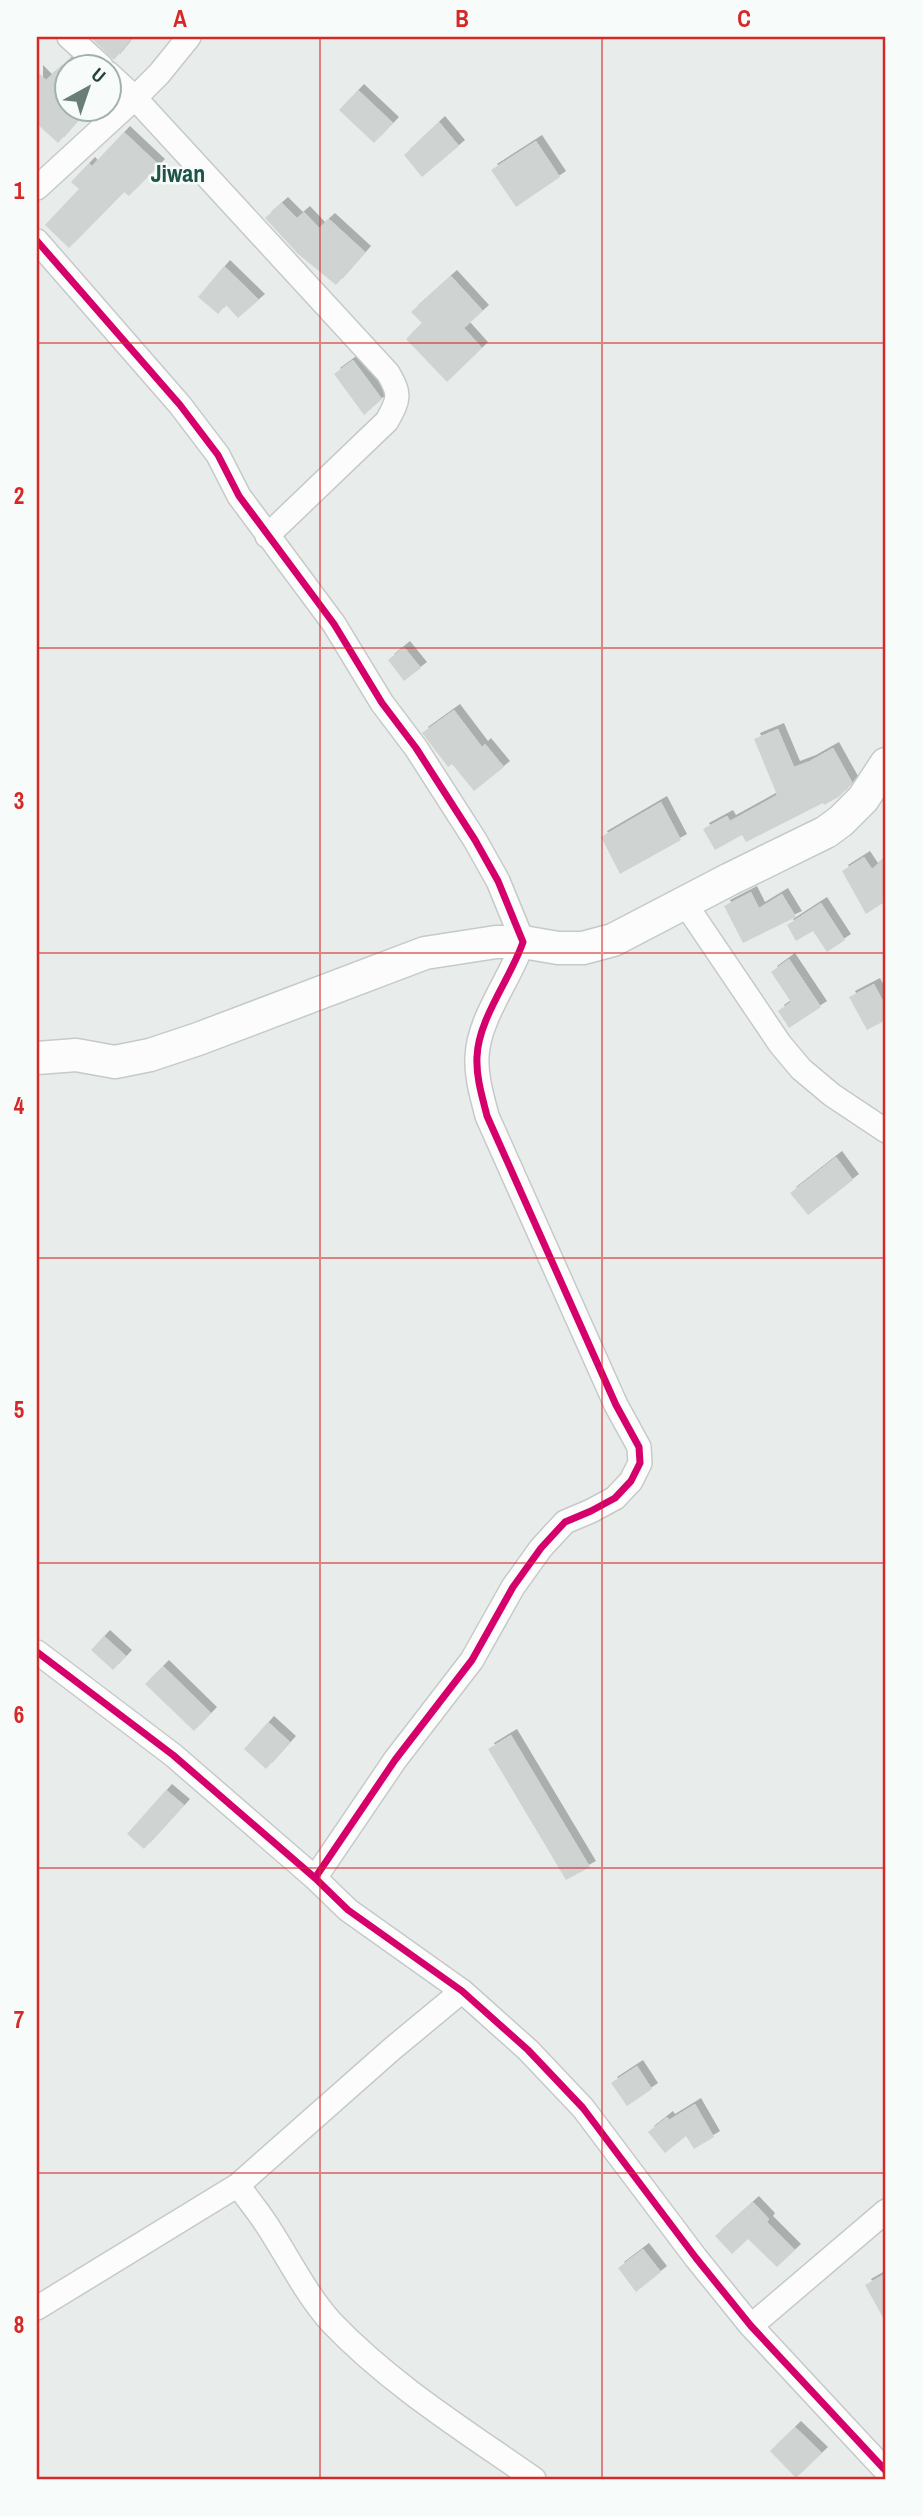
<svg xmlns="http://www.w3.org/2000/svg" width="923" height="2516" font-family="'Archivo Narrow',sans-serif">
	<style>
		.building { fill: #cfd4d2; filter: url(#shadow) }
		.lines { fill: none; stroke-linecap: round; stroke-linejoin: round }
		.street-casing { stroke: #c5cac8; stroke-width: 26 }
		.secondary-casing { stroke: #c3cbc8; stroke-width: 35 }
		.street { stroke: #fcfcfc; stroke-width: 23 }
		.secondary { stroke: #fcfcfc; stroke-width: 32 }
		.cycleway-casing { stroke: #f7fbf9; stroke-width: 11 }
		.cycleway { stroke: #d6006c; stroke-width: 7 }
		.grid { fill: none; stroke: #d62828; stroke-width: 2; stroke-opacity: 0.55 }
		.labels { text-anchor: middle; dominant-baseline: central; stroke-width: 5; stroke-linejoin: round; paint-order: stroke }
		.quarter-label { font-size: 24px; font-weight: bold; fill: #1f5548; stroke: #f7fbf9 }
		.neatline { fill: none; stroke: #d62828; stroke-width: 2.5 }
		.grid-label { font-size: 23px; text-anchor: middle; font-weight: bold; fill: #d62828 }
	</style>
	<defs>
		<filter id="shadow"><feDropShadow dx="6" dy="-6" stdDeviation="0" flood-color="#0004"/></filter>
	</defs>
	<rect width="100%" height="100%" fill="#e8edeb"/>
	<path class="building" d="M 90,37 L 133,37 L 114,60 Z
		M 71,58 L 81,66 L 66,66 L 66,108 L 89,108 L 58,143 L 37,124 L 37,71 L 46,80 Z
		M 358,90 L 393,123 L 374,143 L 339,110 Z
		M 439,122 L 459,146 L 422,177 L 404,155 Z
		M 124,132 L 159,165 L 129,196 L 124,192 L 69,248 L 45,225 L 79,189 L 71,182 L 89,163 L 92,166 Z
		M 536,141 L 560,177 L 516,207 L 491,170 Z
		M 282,203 L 297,218 L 304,212 L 319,228 L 329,219 L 365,252 L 336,285 L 298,254 L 265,218 Z
		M 224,266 L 259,300 L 238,318 L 226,305 L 218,314 L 198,297 Z
		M 451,276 L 483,311 L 464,328 L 482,348 L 447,382 L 406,339 L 422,323 L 411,312 Z
		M 353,360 L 382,399 L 364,415 L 334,374 Z
		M 404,647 L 421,668 L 404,681 L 388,660 Z
		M 454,710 L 482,747 L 485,744 L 504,767 L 474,791 L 452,764 L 448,767 L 422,733 Z
		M 778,729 L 794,767 L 810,761 L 833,748 L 852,782 L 840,796 L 824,805 L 823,803 L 746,842 L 742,835 L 715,850 L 703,829 L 727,816 L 730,821 L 777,795 L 754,739 Z
		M 661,802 L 681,840 L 620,874 L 601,837 Z
		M 864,857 L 872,869 L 886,857 L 886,901 L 866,914 L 842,871 Z
		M 751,892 L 759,908 L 782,894 L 796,917 L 743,943 L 724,906 Z
		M 821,903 L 845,940 L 827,952 L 813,931 L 796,941 L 787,925 Z
		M 789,959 L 821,1007 L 789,1028 L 778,1011 L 791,1002 L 771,972 Z
		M 874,984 L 886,1007 L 886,1020 L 867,1030 L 849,997 Z
		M 836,1157 L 853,1180 L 808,1215 L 790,1193 Z
		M 104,1636 L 126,1656 L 113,1670 L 91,1650 Z
		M 163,1666 L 211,1713 L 194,1731 L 145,1684 Z
		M 268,1722 L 290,1742 L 266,1769 L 244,1749 Z
		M 511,1735 L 590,1867 L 566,1880 L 488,1749 Z
		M 166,1790 L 184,1805 L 144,1849 L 127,1834 Z
		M 637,2066 L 652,2089 L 627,2106 L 611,2083 Z
		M 695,2104 L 714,2137 L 694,2149 L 686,2136 L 665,2153 L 648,2132 L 667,2117 L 669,2120 Z
		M 753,2202 L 769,2219 L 767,2222 L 795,2250 L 777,2267 L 748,2239 L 732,2254 L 715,2236 Z
		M 643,2249 L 661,2272 L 636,2292 L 618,2268 Z
		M 886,2273 L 886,2323 L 865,2285 Z
		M 795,2427 L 822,2453 L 796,2478 L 770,2451 Z"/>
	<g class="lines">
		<g class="street-casing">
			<path id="street" d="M 69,37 L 101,66
				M 108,73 L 135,98 L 388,373 C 401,395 399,399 387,421 L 267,536
				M 37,188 L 135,98 L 159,74 L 189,37
				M 37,241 L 180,405 L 218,455 L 239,496 L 334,624 L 382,703 L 416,748 L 475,840 L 498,881 L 523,942 C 511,978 478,1019 477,1057 C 476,1077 482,1096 487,1116 L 616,1405 L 639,1447 L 640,1463 L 631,1481 L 615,1498 L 591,1511 L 565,1522 L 541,1548 L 513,1587 L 472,1660 L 395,1760 L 315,1878
				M 684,902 L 780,1044 L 801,1069 L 832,1095 L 886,1131
				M 37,1652 L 173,1755 L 315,1878 L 348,1910 L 462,1991 L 528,2050 L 583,2108 L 696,2258 L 751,2326 L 886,2471
				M 238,2185 C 249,2201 262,2216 272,2233 C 291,2263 307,2295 331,2322 C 390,2384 464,2430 534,2479
				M 37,2308 L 238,2185 L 392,2049 L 462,1991
				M 751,2326 L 886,2211"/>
		</g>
		<g class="secondary-casing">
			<path id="secondary" d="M 37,1058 L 76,1055 L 115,1062 L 150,1055 L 198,1039 L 425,953 L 496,942 L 523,942 L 558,948 L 583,948 L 613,940 L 730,879 L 826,832 L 841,821 L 863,799 L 886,764"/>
		</g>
		<use href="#street" class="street"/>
		<use href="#secondary" class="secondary"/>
		<g class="cycleway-casing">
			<path id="cycleway" d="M 37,241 L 180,405 L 218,455 L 239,496 L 334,624 L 382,703 L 416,748 L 475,840 L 498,881 L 523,942 C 511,978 478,1019 477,1057 C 476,1077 482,1096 487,1116 L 616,1405 L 639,1447 L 640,1463 L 631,1481 L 615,1498 L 591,1511 L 565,1522 L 541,1548 L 513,1587 L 472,1660 L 395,1760 L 315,1878
				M 37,1652 L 173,1755 L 315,1878 L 348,1910 L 462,1991 L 528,2050 L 583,2108 L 696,2258 L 751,2326 L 886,2471"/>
		</g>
		<use href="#cycleway" class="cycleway"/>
	</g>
	<path class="grid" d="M 320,37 L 320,2479M 602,37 L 602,2479M 37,343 L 886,343M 37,648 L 886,648M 37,953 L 886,953M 37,1258 L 886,1258M 37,1563 L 886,1563M 37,1868 L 886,1868M 37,2173 L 886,2173"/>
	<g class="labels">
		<g class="quarter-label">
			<text x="178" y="173">Jiwan</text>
		</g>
	</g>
	<rect width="923" height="2516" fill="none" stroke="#f7fbf9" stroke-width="77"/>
	<g transform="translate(88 88) rotate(40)"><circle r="33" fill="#f7fbf9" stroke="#a3b1ad" stroke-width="2"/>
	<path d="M0-5L12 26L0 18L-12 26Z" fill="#697e78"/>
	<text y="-10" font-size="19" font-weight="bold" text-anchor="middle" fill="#24423a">U</text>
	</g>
	<rect x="38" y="38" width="846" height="2440" class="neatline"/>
	<g class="grid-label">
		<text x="180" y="27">A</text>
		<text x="462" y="27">B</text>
		<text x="744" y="27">C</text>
		<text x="19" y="199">1</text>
		<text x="19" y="504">2</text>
		<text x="19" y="809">3</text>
		<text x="19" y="1114">4</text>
		<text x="19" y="1418">5</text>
		<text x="19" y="1723">6</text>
		<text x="19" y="2028">7</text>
		<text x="19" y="2333">8</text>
	</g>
</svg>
